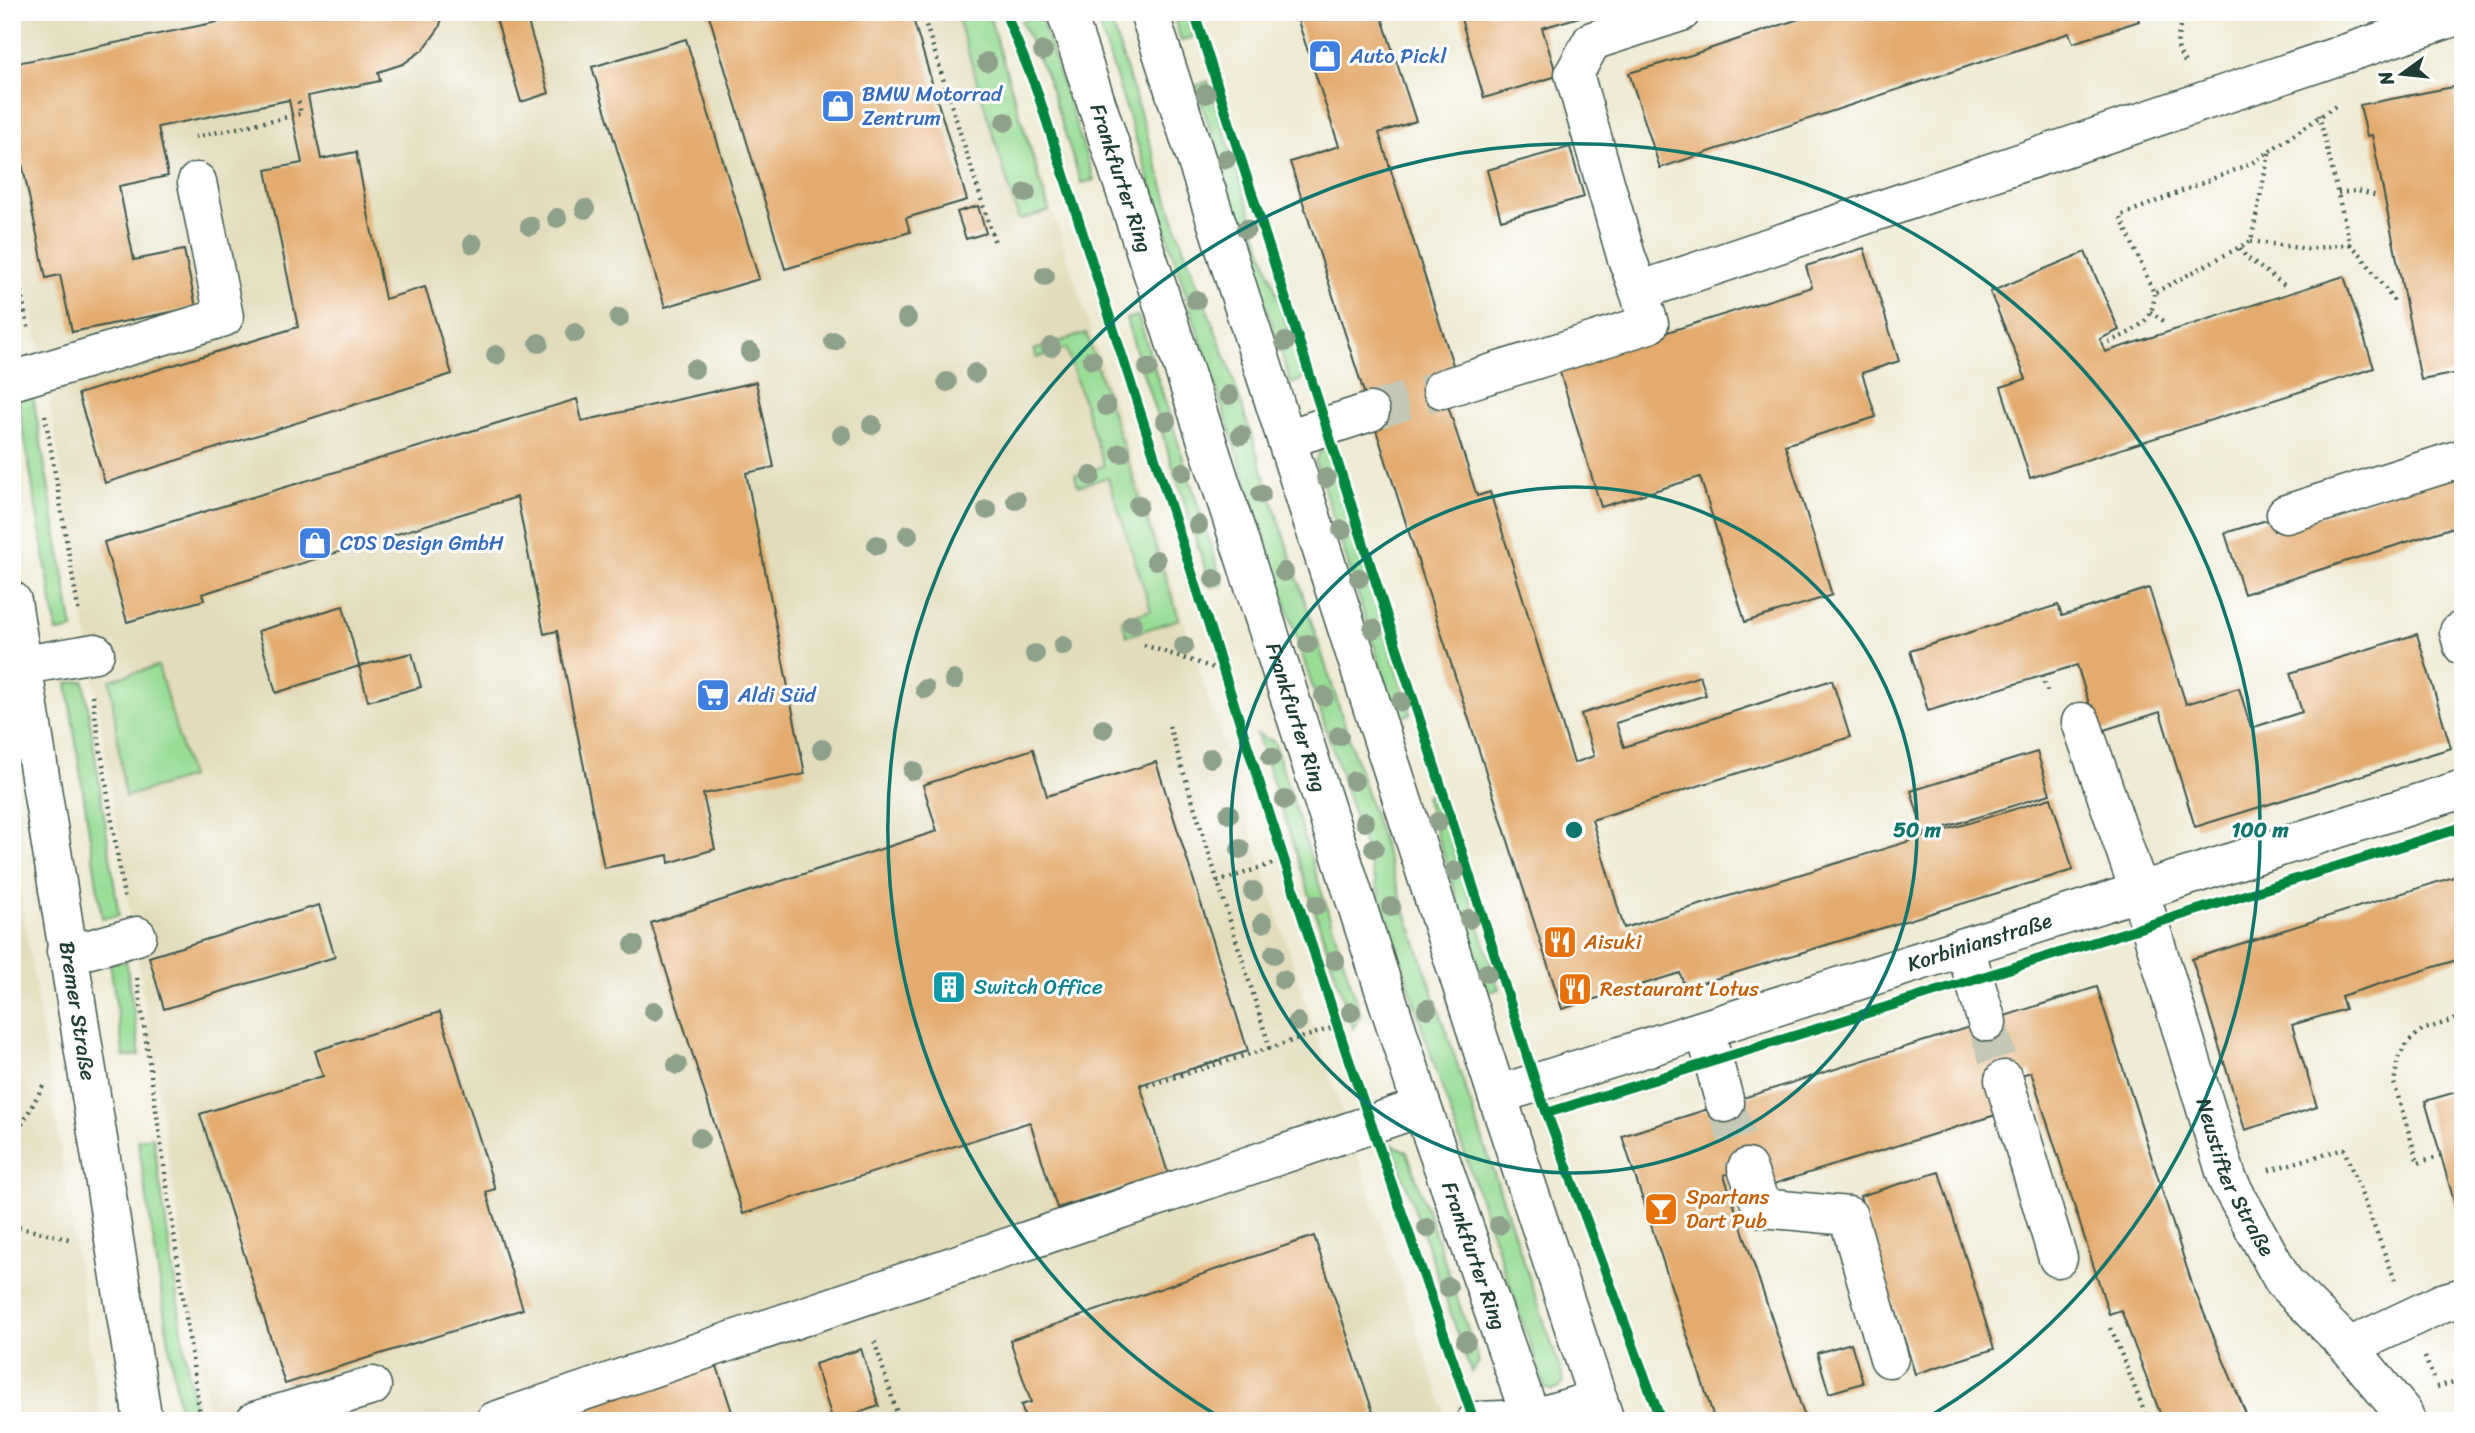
<svg xmlns="http://www.w3.org/2000/svg" width="2475" height="1433" font-family="Sriracha,sans-serif">
	<style>
		.built { fill: #e2dcba }
		.green { fill: #99dd95; stroke: #5c8d64; stroke-width: 2 }
		.building { fill: #e3ab6e }
		.lines { fill: none; stroke-linecap: round; stroke-linejoin: round }
		.minor-tunnel { stroke: #c5c8b4; stroke-width: 38; stroke-dasharray: 38 19; stroke-linecap: butt }
		.minor-casing { stroke: #3e574c; stroke-width: 41 }
		.major-casing { stroke: #3e574c; stroke-width: 41 }
		.path { stroke: #3e574c; stroke-width: 4.5; stroke-dasharray: 2 5; stroke-linecap: butt }
		.minor { stroke: #fff; stroke-width: 38 }
		.major { stroke: #fff; stroke-width: 38 }
		.cycleway-casing { stroke: #fff; stroke-width: 15 }
		.cycleway { stroke: #00873e; stroke-width: 10 }
		.tree { fill: #8ea189 }
		.ring { fill: none; stroke: #0f766e; stroke-width: 3.5 }
		.labels { text-anchor: middle; dominant-baseline: central; stroke-width: 6; stroke-linejoin: round; paint-order: stroke }
		.shop-label { font-size: 21px; fill: #366cbe; stroke: #fff; text-anchor: start }
		.street-label { font-size: 21px; fill: #1f3d34; stroke: #fff }
		.food-label { font-size: 21px; fill: #c56008; stroke: #fff; text-anchor: start }
		.culture-label { font-size: 21px; fill: #0d838f; stroke: #fff; text-anchor: start }
		.centre { fill: #0f766e; stroke: #fff; stroke-width: 3.5 }
		.ring-label { font-size: 21px; text-anchor: middle; font-weight: bold; fill: #0f766e; stroke: #fff; stroke-width: 6; stroke-linejoin: round; paint-order: stroke }
	</style>
	<rect width="100%" height="100%" fill="#fff"/>
	<filter id="ink" filterUnits="userSpaceOnUse"><feTurbulence type="fractalNoise" baseFrequency=".0143" numOctaves="2"/><feDisplacementMap in="SourceGraphic" scale="14" xChannelSelector="R" yChannelSelector="G"/><feConvolveMatrix kernelMatrix="1 2 1 2 8 2 1 2 1" color-interpolation-filters="sRGB"/></filter>
	<filter id="wash" filterUnits="userSpaceOnUse"><feTurbulence type="fractalNoise" baseFrequency=".00686" numOctaves="4" result="noise"/><feDisplacementMap in="SourceGraphic" scale="28" xChannelSelector="R" yChannelSelector="G"/><feGaussianBlur stdDeviation="1.57" result="paint"/><feColorMatrix in="noise" values="0 0 0 0 0 0 0 0 0 0 0 0 0 0 0 0 0 1.4 0 .05"/><feComposite in="paint" operator="in"/></filter>
	<g filter="url(#wash)">
		<rect width="100%" height="100%" fill="#efebd4"/>
		<path class="built" d="M 12,12 L 989,12 L 1312,1023 L 1448,1421 L 210,1421 L 48,388 L 12,217 Z
			M 12,842 L 48,1067 L 101,1421 L 12,1421 Z"/>
		<path class="green" d="M 956,12 L 988,12 L 1049,211 L 1019,220 Z
			M 1095,12 L 1108,12 L 1182,244 L 1229,366 L 1390,865 L 1564,1381 L 1559,1389 L 1552,1391 L 1545,1388 L 1437,1073 Z
			M 1172,12 L 1185,12 L 1193,37 L 1181,41 Z
			M 1040,15 L 1094,180 L 1081,183 L 1047,77 L 1021,21 Z
			M 1208,81 L 1304,379 L 1291,384 L 1196,86 Z
			M 1138,316 L 1223,584 L 1211,587 L 1126,319 Z
			M 1086,333 L 1179,619 L 1127,636 L 1122,620 L 1151,610 L 1108,477 L 1078,486 L 1075,475 L 1104,466 L 1066,348 L 1037,358 L 1034,350 Z
			M 32,391 L 73,629 L 57,632 L 17,393 Z
			M 1325,445 L 1411,714 L 1397,718 L 1315,460 Z
			M 158,666 L 190,777 L 125,797 L 110,680 Z
			M 84,681 L 119,916 L 102,918 L 67,683 Z
			M 1257,734 L 1274,742 L 1361,1016 L 1353,1028 Z
			M 1436,792 L 1499,989 L 1487,993 L 1425,796 Z
			M 126,960 L 140,1055 L 124,1057 L 110,963 Z
			M 153,1137 L 195,1417 L 181,1421 L 138,1140 Z
			M 1392,1144 L 1407,1152 L 1479,1362 L 1471,1372 Z"/>
		<g id="blocks">
			<path class="building" d="M 266,12 L 444,12 L 439,28 L 424,49 L 403,64 L 378,72 L 380,81 L 308,96 L 321,159 L 356,152 L 385,299 L 425,287 L 452,374 L 105,483 L 78,394 L 298,327 L 266,170 L 302,163 L 289,100 L 158,127 L 168,176 L 119,186 L 134,260 L 184,250 L 196,307 L 72,332 L 60,275 L 46,278 L 12,115 L 12,64 Z
				M 503,12 L 525,12 L 549,93 L 521,102 L 495,15 Z
				M 708,12 L 911,12 L 967,200 L 906,218 L 910,232 L 785,269 Z
				M 1295,12 L 1380,12 L 1416,121 L 1379,133 L 1455,371 L 1438,375 L 1477,496 L 1490,492 L 1574,763 L 1594,756 L 1581,714 L 1700,676 L 1706,695 L 1616,723 L 1624,747 L 1832,680 L 1850,737 L 1592,820 L 1624,928 L 2051,798 L 2073,870 L 1685,988 L 1680,973 L 1562,1009 L 1290,162 L 1339,146 Z
				M 1459,12 L 1593,12 L 1593,13 L 1542,28 L 1557,76 L 1484,98 Z
				M 1820,12 L 2136,12 L 2139,21 L 2073,43 L 2069,33 L 1660,168 L 1629,73 L 1691,55 Z
				M 686,39 L 759,279 L 665,307 L 592,67 Z
				M 2453,87 L 2459,119 L 2463,119 L 2463,372 L 2421,380 L 2372,135 L 2367,136 L 2360,105 Z
				M 1570,147 L 1584,197 L 1501,220 L 1487,170 Z
				M 978,206 L 986,233 L 966,239 L 957,212 Z
				M 1864,248 L 1899,361 L 1862,373 L 1876,417 L 1785,445 L 1832,595 L 1745,622 L 1700,477 L 1601,507 L 1558,366 L 1812,287 L 1806,266 Z
				M 2085,252 L 2119,330 L 2100,339 L 2105,352 L 2344,276 L 2374,368 L 2030,478 L 2001,387 L 2026,379 L 1990,292 Z
				M 756,382 L 774,467 L 746,473 L 805,774 L 703,794 L 715,849 L 669,863 L 668,855 L 604,868 L 557,631 L 544,634 L 517,497 L 202,594 L 204,600 L 127,622 L 104,542 L 577,399 L 582,421 Z
				M 2463,470 L 2463,524 L 2244,594 L 2225,533 L 2270,519 L 2274,531 Z
				M 2149,588 L 2186,704 L 2239,688 L 2251,728 L 2302,712 L 2290,673 L 2417,634 L 2451,748 L 2195,827 L 2160,712 L 2098,732 L 2077,665 L 1928,711 L 1910,651 L 2058,605 L 2062,616 Z
				M 343,606 L 359,666 L 276,693 L 258,631 Z
				M 412,653 L 421,687 L 368,701 L 359,666 Z
				M 1033,749 L 1047,796 L 1156,762 L 1248,1051 L 1140,1085 L 1168,1173 L 1057,1208 L 1030,1122 L 743,1214 L 651,923 L 937,831 L 923,785 Z
				M 2037,752 L 2050,794 L 1924,834 L 1911,791 Z
				M 2463,874 L 2463,958 L 2341,996 L 2345,1009 L 2292,1025 L 2317,1107 L 2245,1130 L 2192,959 Z
				M 319,905 L 335,957 L 164,1009 L 149,957 Z
				M 2097,987 L 2193,1287 L 2249,1421 L 2163,1421 L 2121,1310 L 2109,1314 L 2031,1072 L 1993,1084 L 2002,1113 L 1767,1186 L 1760,1164 L 1724,1175 L 1806,1421 L 1715,1421 L 1622,1136 Z
				M 440,1012 L 495,1189 L 486,1192 L 523,1309 L 285,1384 L 200,1114 L 323,1076 L 315,1051 Z
				M 2463,1090 L 2463,1229 L 2462,1229 L 2425,1101 Z
				M 1939,1172 L 1994,1349 L 1915,1374 L 1860,1196 Z
				M 1314,1236 L 1376,1421 L 1026,1421 L 1021,1405 L 1031,1402 L 1010,1340 Z
				M 1851,1343 L 1863,1383 L 1829,1393 L 1817,1353 Z
				M 861,1349 L 879,1406 L 833,1421 L 815,1364 Z
				M 716,1363 L 735,1421 L 578,1421 L 575,1410 Z"/>
		</g>
	</g>
	<g filter="url(#ink)">
		<use href="#blocks" fill-opacity="0" stroke="#3e574c" stroke-width="2"/>
		<g class="lines">
			<path class="minor-tunnel" d="M 1370,412 L 1442,389
				M 1987,1022 L 2004,1080
				M 1725,1103 L 1747,1168"/>
			<g class="minor-casing">
				<g id="minor">
					<path d="M 1639,291 L 1626,256 L 1574,74 L 1592,41 L 1681,12"/>
					<path d="M 12,381 L 224,317 L 197,182"/>
					<path d="M 1442,389 L 1649,324 L 1639,291 L 2463,14"/>
					<path d="M 1287,439 L 1370,412"/>
					<path d="M 2286,514 L 2463,458"/>
					<path id="s1" d="M 12,601 L 143,1421"/>
					<path d="M 2463,630 L 2459,632 L 2463,646"/>
					<path d="M 24,665 L 95,653"/>
					<path id="s2" d="M 2081,722 L 2140,893 L 2228,1181 L 2284,1282 L 2349,1347 L 2403,1413 L 2406,1421"/>
					<path d="M 1965,948 L 1987,1022"/>
					<path d="M 66,951 L 90,949 L 137,936"/>
					<path d="M 1705,1031 L 1725,1103"/>
					<path d="M 2004,1080 L 2058,1258"/>
					<path id="s3" d="M 1497,1095 L 2463,789"/>
					<path d="M 1747,1168 L 1762,1208 L 1848,1216 L 1889,1358"/>
					<path d="M 2349,1347 L 2442,1303 L 2463,1297"/>
					<path d="M 255,1421 L 372,1386"/>
					<path d="M 495,1421 L 1422,1107"/>
					<path d="M 1476,1421 L 1531,1419 L 1598,1399"/>
				</g>
			</g>
			<g class="major-casing">
				<g id="major">
					<path id="s4" d="M 1066,12 L 1156,283 L 1422,1107 L 1532,1421"/>
					<path d="M 1149,12 L 1497,1095 L 1605,1421"/>
				</g>
			</g>
			<path class="path" d="M 922,12 L 995,243
				M 2185,62 C 2172,45 2179,30 2185,12
				M 195,137 L 301,114 L 298,99
				M 2269,153 L 2251,241 L 2154,293 L 2120,216 L 2252,163 L 2337,105
				M 2338,193 L 2358,191 L 2378,196
				M 2251,241 L 2307,249 L 2350,244 L 2319,115
				M 2350,244 L 2361,255 L 2396,304
				M 2240,248 L 2246,257 L 2284,285
				M 12,250 L 29,331
				M 2150,312 L 2167,323
				M 2102,345 C 2127,334 2155,325 2154,294
				M 45,415 L 79,614
				M 1144,645 L 1223,671
				M 2042,676 L 2048,695
				M 92,695 L 124,897
				M 1169,726 L 1270,1048 L 1338,1026
				M 1217,882 L 1284,860
				M 137,978 L 201,1421
				M 1140,1085 L 1146,1086 L 1270,1048
				M 12,1143 L 45,1082
				M 2441,1156 L 2418,1163 L 2394,1083 L 2398,1058 L 2409,1041 L 2422,1030 L 2463,1017
				M 2269,1170 L 2344,1149 L 2395,1280
				M 12,1226 L 69,1239
				M 2111,1328 L 2148,1421
				M 2425,1357 L 2433,1378
				M 2437,1387 L 2463,1379
				M 873,1421 L 897,1413 L 873,1337"/>
			<use href="#minor" class="minor"/>
			<use href="#major" class="major"/>
			<g class="cycleway-casing">
				<path id="cycleway" d="M 1005,12 L 1036,88 L 1344,1046 L 1474,1421
					M 1194,12 L 1536,1084 L 1661,1421
					M 1547,1113 L 2463,827"/>
			</g>
			<use href="#cycleway" class="cycleway"/>
		</g>
		<g class="tree">
			<circle cx="1043" cy="51" r="10"/>
			<circle cx="987" cy="62" r="10"/>
			<circle cx="1206" cy="94" r="10"/>
			<circle cx="1005" cy="122" r="10"/>
			<circle cx="1226" cy="159" r="10"/>
			<circle cx="1026" cy="193" r="10"/>
			<circle cx="585" cy="209" r="10"/>
			<circle cx="557" cy="218" r="10"/>
			<circle cx="530" cy="226" r="10"/>
			<circle cx="1246" cy="229" r="10"/>
			<circle cx="473" cy="244" r="10"/>
			<circle cx="1045" cy="276" r="10"/>
			<circle cx="1196" cy="300" r="10"/>
			<circle cx="619" cy="318" r="10"/>
			<circle cx="907" cy="318" r="10"/>
			<circle cx="575" cy="333" r="10"/>
			<circle cx="834" cy="341" r="10"/>
			<circle cx="1285" cy="342" r="10"/>
			<circle cx="539" cy="343" r="10"/>
			<circle cx="1051" cy="347" r="10"/>
			<circle cx="750" cy="352" r="10"/>
			<circle cx="496" cy="355" r="10"/>
			<circle cx="1092" cy="360" r="10"/>
			<circle cx="1148" cy="368" r="10"/>
			<circle cx="694" cy="369" r="10"/>
			<circle cx="975" cy="373" r="10"/>
			<circle cx="947" cy="382" r="10"/>
			<circle cx="1229" cy="395" r="10"/>
			<circle cx="1106" cy="406" r="10"/>
			<circle cx="1166" cy="421" r="10"/>
			<circle cx="872" cy="425" r="10"/>
			<circle cx="842" cy="435" r="10"/>
			<circle cx="1241" cy="435" r="10"/>
			<circle cx="1121" cy="453" r="10"/>
			<circle cx="1183" cy="472" r="10"/>
			<circle cx="1091" cy="476" r="10"/>
			<circle cx="1326" cy="478" r="10"/>
			<circle cx="1261" cy="494" r="10"/>
			<circle cx="1016" cy="500" r="10"/>
			<circle cx="1138" cy="505" r="10"/>
			<circle cx="987" cy="510" r="10"/>
			<circle cx="1198" cy="525" r="10"/>
			<circle cx="1342" cy="530" r="10"/>
			<circle cx="908" cy="535" r="10"/>
			<circle cx="877" cy="545" r="10"/>
			<circle cx="1156" cy="560" r="10"/>
			<circle cx="1284" cy="572" r="10"/>
			<circle cx="1359" cy="578" r="10"/>
			<circle cx="1214" cy="579" r="10"/>
			<circle cx="1132" cy="624" r="10"/>
			<circle cx="1373" cy="629" r="10"/>
			<circle cx="1308" cy="644" r="10"/>
			<circle cx="1063" cy="646" r="10"/>
			<circle cx="1184" cy="646" r="10"/>
			<circle cx="1035" cy="654" r="10"/>
			<circle cx="954" cy="680" r="10"/>
			<circle cx="925" cy="689" r="10"/>
			<circle cx="1324" cy="696" r="10"/>
			<circle cx="1401" cy="702" r="10"/>
			<circle cx="1103" cy="729" r="10"/>
			<circle cx="1339" cy="736" r="10"/>
			<circle cx="822" cy="749" r="10"/>
			<circle cx="1271" cy="757" r="10"/>
			<circle cx="1211" cy="758" r="10"/>
			<circle cx="913" cy="771" r="10"/>
			<circle cx="1354" cy="781" r="10"/>
			<circle cx="1285" cy="800" r="10"/>
			<circle cx="1229" cy="814" r="10"/>
			<circle cx="1365" cy="822" r="10"/>
			<circle cx="1438" cy="822" r="10"/>
			<circle cx="1374" cy="848" r="10"/>
			<circle cx="1240" cy="849" r="10"/>
			<circle cx="1455" cy="871" r="10"/>
			<circle cx="1253" cy="891" r="10"/>
			<circle cx="1317" cy="905" r="10"/>
			<circle cx="1391" cy="907" r="10"/>
			<circle cx="1469" cy="919" r="10"/>
			<circle cx="1263" cy="923" r="10"/>
			<circle cx="634" cy="945" r="10"/>
			<circle cx="1274" cy="954" r="10"/>
			<circle cx="1335" cy="960" r="10"/>
			<circle cx="1487" cy="973" r="10"/>
			<circle cx="1283" cy="980" r="10"/>
			<circle cx="1427" cy="1009" r="10"/>
			<circle cx="654" cy="1011" r="10"/>
			<circle cx="1351" cy="1012" r="10"/>
			<circle cx="1297" cy="1022" r="10"/>
			<circle cx="677" cy="1065" r="10"/>
			<circle cx="700" cy="1138" r="10"/>
			<circle cx="1499" cy="1225" r="10"/>
			<circle cx="1427" cy="1228" r="10"/>
			<circle cx="1448" cy="1287" r="10"/>
			<circle cx="1466" cy="1341" r="10"/>
		</g>
	</g>
	<g class="ring">
		<circle cx="1574" cy="830" r="343"/>
		<path d="M1221 1418A686 686 0 1 1 1927 1418"/>
	</g>
	<defs>
		<g id="shop-square" transform="scale(1.75)"><rect x="-9" y="-9" width="18" height="18" rx="4" fill="#3f7fe0" stroke="#fff"/><path d="M-5-2.5h2.3a2.7 3.5 0 0 1 5.4 0H5L5.5 6h-11ZM-1.5-2.5h3a1.5 2.3 0 0 0-3 0Z" fill="#fff"/></g>
		<g id="supermarket-square" transform="scale(1.75)"><rect x="-9" y="-9" width="18" height="18" rx="4" fill="#3f7fe0" stroke="#fff"/><path d="M-6-5.5h2.5l.6 2H6L4.5 2H-2.5L-4.4-4H-6ZM-1.5 3.2a1.3 1.3 0 1 0 .1 0ZM3 3.2a1.3 1.3 0 1 0 .1 0Z" fill="#fff"/></g>
		<g id="restaurant-square" transform="scale(1.75)"><rect x="-9" y="-9" width="18" height="18" rx="4" fill="#e8710a" stroke="#fff"/><path d="M-5-6h1v4h1v-4h1v4h1v-4h1v5L-1.5 .5V6h-2V.5L-5-1ZM5-6V6H3V1.5H1.5Q1.5-4 5-6Z" fill="#fff"/></g>
		<g id="building-square" transform="scale(1.75)"><rect x="-9" y="-9" width="18" height="18" rx="4" fill="#0f9aa8" stroke="#fff"/><path d="M-4-6H4V6H1V3H-1V6H-4ZM-2.5-4.3h1.7v1.8h-1.7ZM.8-4.3h1.7v1.8H.8ZM-2.5-1h1.7V.8h-1.7ZM.8-1h1.7V.8H.8Z" fill="#fff"/></g>
		<g id="bar-square" transform="scale(1.75)"><rect x="-9" y="-9" width="18" height="18" rx="4" fill="#e8710a" stroke="#fff"/><path d="M-6-5H6L.8 .8V4.5H3.5V6h-7V4.5H-.8V.8Z" fill="#fff"/></g>
	</defs>
	<g fill-rule="evenodd">
		<use href="#shop-square" x="1325" y="56"/>
		<use href="#shop-square" x="838" y="106"/>
		<use href="#shop-square" x="315" y="543"/>
		<use href="#supermarket-square" x="713" y="695"/>
		<use href="#restaurant-square" x="1560" y="942"/>
		<use href="#building-square" x="949" y="987"/>
		<use href="#restaurant-square" x="1575" y="989"/>
		<use href="#bar-square" x="1661" y="1209"/>
	</g>
	<g class="labels">
		<g class="shop-label">
			<text x="1350" y="56">Auto Pickl</text>
			<text x="862" y="94">BMW Motorrad<tspan x="862" dy="24">Zentrum</tspan></text>
			<text x="340" y="543">CDS Design GmbH</text>
			<text x="738" y="695">Aldi Süd</text>
		</g>
		<g class="street-label">
			<text stroke="none"><textPath href="#s4" startOffset="175">Frankfurter Ring</textPath></text>
			<text stroke="none"><textPath href="#s4" startOffset="742">Frankfurter Ring</textPath></text>
			<text stroke="none"><textPath href="#s3" startOffset="506">Korbinianstraße</textPath></text>
			<text stroke="none"><textPath href="#s1" startOffset="415">Bremer Straße</textPath></text>
			<text stroke="none"><textPath href="#s2" startOffset="481">Neustifter Straße</textPath></text>
			<text stroke="none"><textPath href="#s4" startOffset="1309">Frankfurter Ring</textPath></text>
		</g>
		<g class="food-label">
			<text x="1584" y="942">Aisuki</text>
			<text x="1600" y="989">Restaurant Lotus</text>
			<text x="1686" y="1197">Spartans<tspan x="1686" dy="24">Dart Pub</tspan></text>
		</g>
		<g class="culture-label">
			<text x="974" y="987">Switch Office</text>
		</g>
	</g>
	<circle cx="1574" cy="830" r="10" class="centre"/>
	<g class="ring-label">
		<text x="1917" y="837">50 m</text>
		<text x="2260" y="837">100 m</text>
	</g>
	<rect width="2475" height="1433" fill="none" stroke="#fff" stroke-width="42"/>
	<g transform="translate(2402 74) rotate(255)" stroke="#ffffff" stroke-width="5" paint-order="stroke">
	<path d="M0-5L12 26L0 18L-12 26Z" fill="#1f3d34"/>
	<text y="-10" font-size="19" font-weight="bold" text-anchor="middle" fill="#1f3d34">N</text>
	</g>
</svg>
